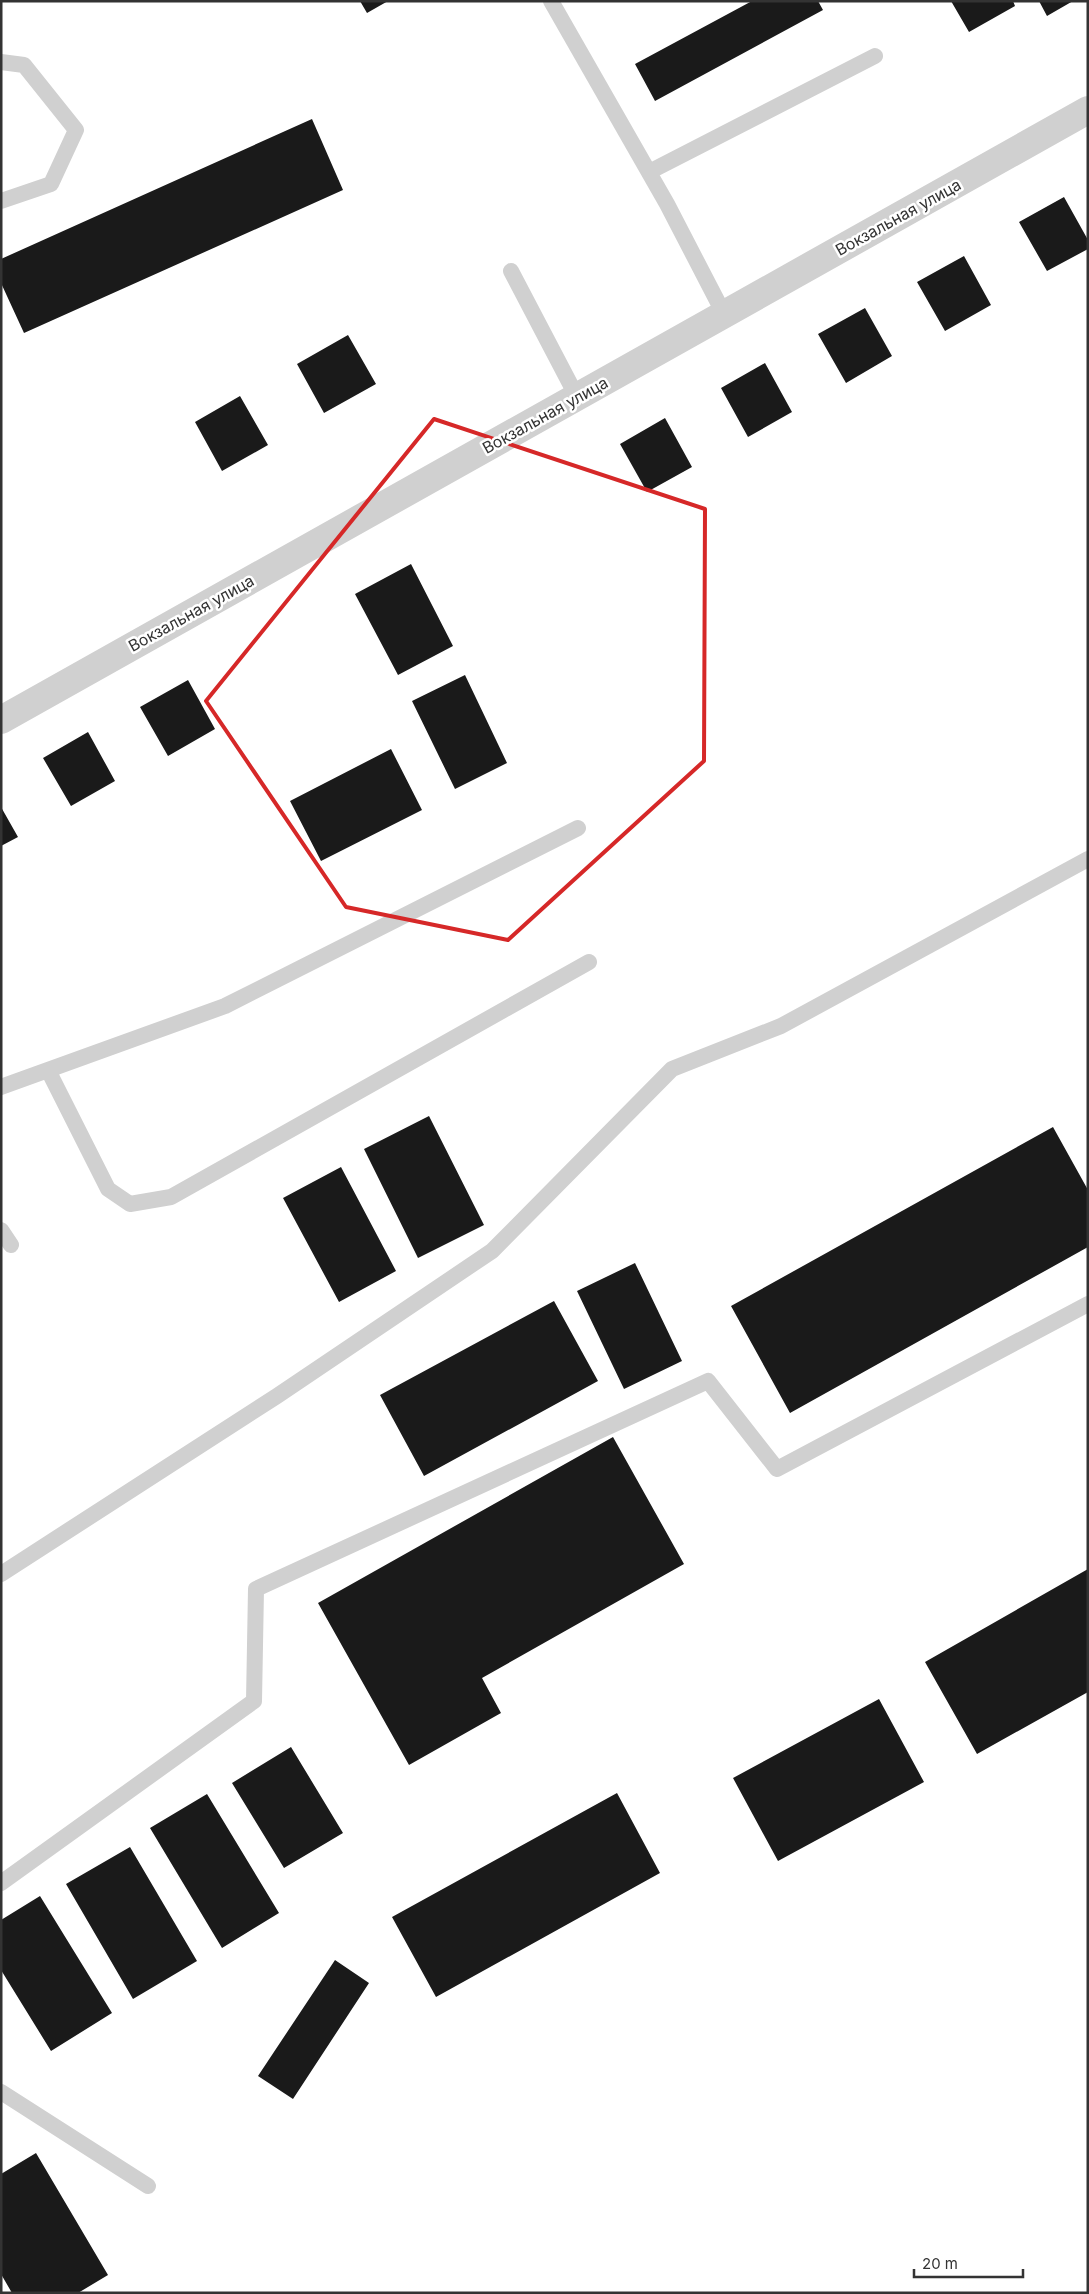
<svg xmlns="http://www.w3.org/2000/svg" width="1089" height="2294" font-family="Inter,sans-serif">
	<style>
		.building { fill: #1a1a1a }
		.lines { fill: none; stroke-linecap: round; stroke-linejoin: round }
		.lane { stroke: #d0d0d0; stroke-width: 16 }
		.street { stroke: #d0d0d0; stroke-width: 28 }
		.marked { fill: none; stroke: #d62828; stroke-width: 4; stroke-linejoin: round }
		.labels { text-anchor: middle; dominant-baseline: central; stroke-width: 5; stroke-linejoin: round; paint-order: stroke }
		.street-label { font-size: 16px; fill: #333; stroke: #fff }
	</style>
	<rect width="100%" height="100%" fill="#fff"/>
	<path class="building" d="M 360,1 L 388,1 L 367,13 Z
		M 752,1 L 818,1 L 823,10 L 655,101 L 635,64 Z
		M 951,1 L 1013,1 L 1015,6 L 969,32 Z
		M 1039,1 L 1073,1 L 1047,16 Z
		M 312,119 L 343,190 L 24,333 L 1,283 L 1,259 Z
		M 1064,197 L 1088,240 L 1088,249 L 1047,271 L 1019,222 Z
		M 964,256 L 991,305 L 945,331 L 917,282 Z
		M 865,308 L 892,356 L 846,383 L 818,334 Z
		M 348,335 L 376,384 L 324,413 L 297,364 Z
		M 765,363 L 792,412 L 748,437 L 721,388 Z
		M 240,396 L 268,445 L 222,471 L 195,422 Z
		M 665,418 L 692,467 L 647,492 L 620,444 Z
		M 411,564 L 453,646 L 398,675 L 355,594 Z
		M 465,675 L 507,763 L 455,789 L 412,701 Z
		M 188,680 L 215,729 L 168,756 L 140,707 Z
		M 88,732 L 115,781 L 71,806 L 43,758 Z
		M 391,749 L 422,810 L 321,861 L 290,801 Z
		M 1,807 L 18,837 L 1,846 Z
		M 429,1116 L 484,1225 L 418,1258 L 364,1149 Z
		M 1053,1127 L 1088,1190 L 1088,1247 L 790,1413 L 731,1306 Z
		M 341,1167 L 396,1271 L 339,1302 L 283,1198 Z
		M 635,1263 L 682,1361 L 624,1389 L 577,1291 Z
		M 554,1301 L 598,1381 L 424,1476 L 380,1395 Z
		M 613,1437 L 684,1564 L 482,1678 L 501,1713 L 409,1765 L 318,1603 Z
		M 1088,1569 L 1088,1692 L 977,1754 L 925,1662 Z
		M 879,1699 L 924,1782 L 778,1861 L 733,1778 Z
		M 291,1747 L 343,1833 L 284,1868 L 232,1783 Z
		M 617,1793 L 660,1873 L 436,1997 L 392,1917 Z
		M 207,1794 L 279,1913 L 222,1948 L 150,1828 Z
		M 130,1847 L 197,1961 L 133,1999 L 66,1884 Z
		M 40,1896 L 112,2013 L 51,2051 L 1,1970 L 1,1920 Z
		M 335,1960 L 369,1983 L 293,2099 L 258,2076 Z
		M 36,2153 L 108,2275 L 78,2293 L 12,2293 L 1,2274 L 1,2174 Z"/>
	<g class="lines">
		<path class="lane" d="M 551,1 L 667,204 L 724,314
			M 1,62 L 24,65 L 76,130 L 51,184 L 1,201
			M 649,172 L 875,56
			M 511,271 L 577,397
			M 48,1070 L 108,1189 L 130,1204 L 171,1197 L 589,962
			M 1,1087 L 225,1006 L 578,828
			M 1,1230 L 11,1245
			M 1,1574 L 277,1396 L 492,1251 L 672,1069 L 781,1026 L 1088,859
			M 1,1883 L 254,1701 L 256,1589 L 708,1381 L 777,1469 L 1088,1304
			M 1,2092 L 148,2186"/>
		<path class="street" d="M 1,720 L 1088,110"/>
	</g>
	<path class="marked" d="M 434,419 L 705,509 L 704,761 L 508,940 L 346,907 L 206,701 Z"/>
	<g class="labels">
		<g class="street-label">
			<text transform="translate(898 217) rotate(-29)">Вокзальная улица</text>
			<text transform="translate(545 415) rotate(-29)">Вокзальная улица</text>
			<text transform="translate(191 613) rotate(-29)">Вокзальная улица</text>
		</g>
	</g>
	<rect width="1089" height="2294" fill="none" stroke="#333333" stroke-width="5"/>
	<path d="M914 2269v8h109v-8" fill="none" stroke="#333333" stroke-width="2.5"/>
	<text x="922" y="2269" font-size="15" fill="#333333" stroke="#ffffff" stroke-width="4" paint-order="stroke">20 m</text>
</svg>
